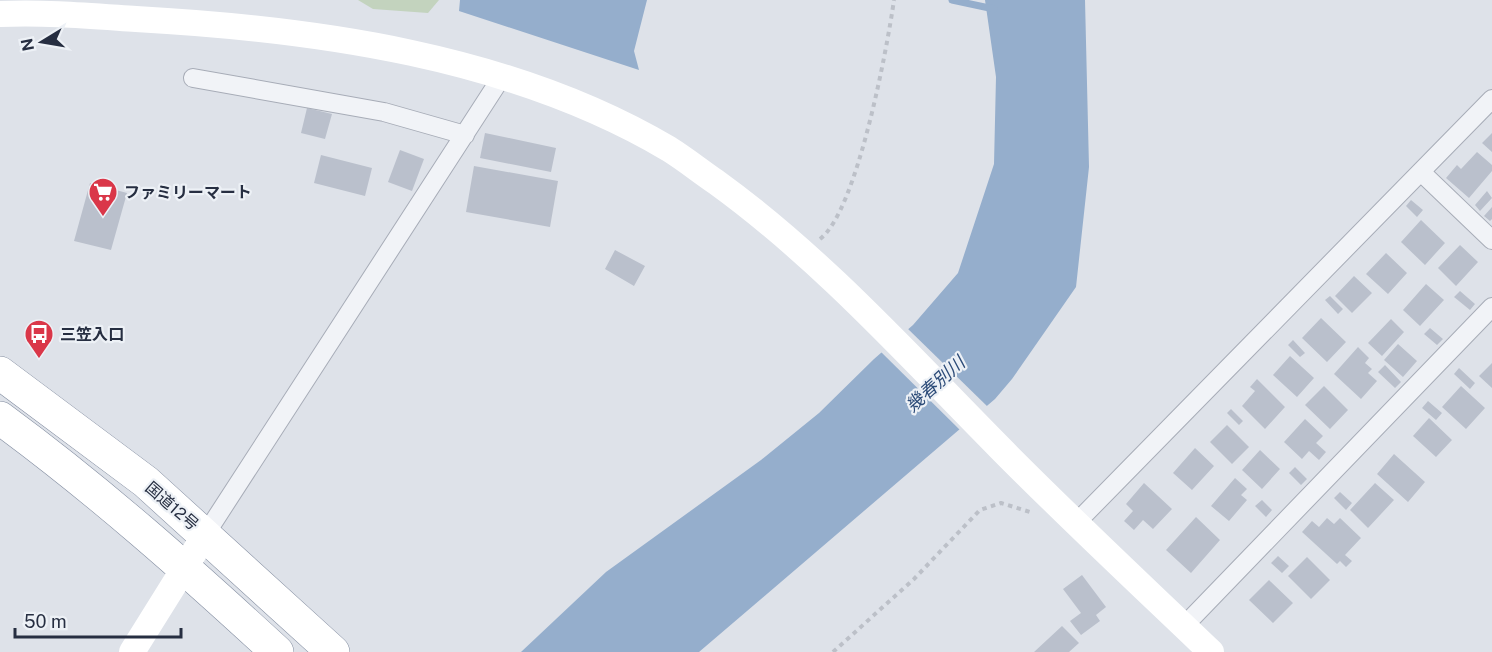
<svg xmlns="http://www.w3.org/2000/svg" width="1492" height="652" font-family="'Public Sans','Noto Sans JP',sans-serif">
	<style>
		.green { fill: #c3d3be }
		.water { fill: #95aecc }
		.pier { fill: #dee2e9 }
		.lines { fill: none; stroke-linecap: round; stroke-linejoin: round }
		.stream { stroke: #95aecc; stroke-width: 7 }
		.building { fill: #bac0cc }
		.street-casing { stroke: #a7acb7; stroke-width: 20 }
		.highway-casing { stroke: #848ea1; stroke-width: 34 }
		.path { stroke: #bcc0c8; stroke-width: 4; stroke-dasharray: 4.5 4.5; stroke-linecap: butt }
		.street { stroke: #f1f3f7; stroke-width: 18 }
		.secondary { stroke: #fff; stroke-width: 26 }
		.highway { stroke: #fff; stroke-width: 33 }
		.labels { text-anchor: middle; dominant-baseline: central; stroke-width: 4.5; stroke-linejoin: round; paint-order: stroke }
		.poi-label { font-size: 16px; font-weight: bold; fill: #262e41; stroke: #edf1f6; text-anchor: start }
		.street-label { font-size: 16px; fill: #262e41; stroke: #edf1f6 }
		.water-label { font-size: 18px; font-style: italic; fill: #2c4b78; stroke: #edf1f6 }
	</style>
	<rect width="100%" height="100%" fill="#dee2e9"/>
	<path class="green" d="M 358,0 L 439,0 L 428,13 L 373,9 Z"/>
	<path class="water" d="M 460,0 L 647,0 L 634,51 L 639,70 L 459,11 Z
		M 985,0 L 1085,0 L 1089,167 L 1076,287 L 1012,379 L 995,399 L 699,652 L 521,652 L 606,572 L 761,460 L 819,413 L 874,359 L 913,325 L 958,273 L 994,164 L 996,77 Z"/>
	<path class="pier" d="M 906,327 L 989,408 L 962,432 L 879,350 Z"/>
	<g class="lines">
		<path class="stream" d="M 952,0 L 994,9"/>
	</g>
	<path class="building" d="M 307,108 L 332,114 L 325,139 L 301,133 Z
		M 485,133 L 556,148 L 551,172 L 480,158 Z
		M 1492,133 L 1492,152 L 1482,143 Z
		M 400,150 L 424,159 L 412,191 L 388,182 Z
		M 1477,152 L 1492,165 L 1492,171 L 1469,198 L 1446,178 L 1457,165 L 1461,169 Z
		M 321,155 L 372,168 L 365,196 L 314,183 Z
		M 474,166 L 558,181 L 550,227 L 466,212 Z
		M 90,183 L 127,193 L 111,250 L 74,241 Z
		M 1487,191 L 1492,198 L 1480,211 L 1475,205 Z
		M 1411,200 L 1423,210 L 1417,217 L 1406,206 Z
		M 1492,207 L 1492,219 L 1490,221 L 1484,216 Z
		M 1421,220 L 1445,243 L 1425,265 L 1401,242 Z
		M 1460,245 L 1478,262 L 1456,286 L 1438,268 Z
		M 615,250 L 645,266 L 634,286 L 605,269 Z
		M 1386,253 L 1407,273 L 1388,294 L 1366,274 Z
		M 1354,276 L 1372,293 L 1352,313 L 1335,296 Z
		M 1426,284 L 1444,300 L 1420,326 L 1403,310 Z
		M 1460,291 L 1475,304 L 1470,310 L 1454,297 Z
		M 1330,296 L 1343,309 L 1338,314 L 1325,300 Z
		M 1321,318 L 1346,342 L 1327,362 L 1302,338 Z
		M 1391,319 L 1404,332 L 1382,356 L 1368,343 Z
		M 1430,328 L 1443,339 L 1437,345 L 1424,334 Z
		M 1293,340 L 1305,353 L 1300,357 L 1288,345 Z
		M 1398,344 L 1417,361 L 1403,377 L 1384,360 Z
		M 1358,347 L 1369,358 L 1365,363 L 1372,369 L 1368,373 L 1377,381 L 1361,399 L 1334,374 Z
		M 1290,356 L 1314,378 L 1297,397 L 1273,375 Z
		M 1492,363 L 1492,388 L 1479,376 Z
		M 1385,365 L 1401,382 L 1395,388 L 1378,372 Z
		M 1459,368 L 1475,383 L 1470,389 L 1454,374 Z
		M 1257,379 L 1285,407 L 1265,429 L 1242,406 L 1255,391 L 1250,387 Z
		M 1324,386 L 1348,410 L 1330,429 L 1305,405 Z
		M 1461,386 L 1485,408 L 1466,429 L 1442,407 Z
		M 1428,401 L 1442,413 L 1436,420 L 1422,408 Z
		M 1231,409 L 1243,421 L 1239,425 L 1227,413 Z
		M 1429,418 L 1452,440 L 1436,457 L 1413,436 Z
		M 1305,419 L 1323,436 L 1316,443 L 1326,452 L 1319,460 L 1309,451 L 1302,459 L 1284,442 Z
		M 1227,425 L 1249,447 L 1232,464 L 1210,442 Z
		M 1195,448 L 1214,466 L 1192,490 L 1173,473 Z
		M 1260,450 L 1280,469 L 1262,489 L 1242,470 Z
		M 1394,454 L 1425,482 L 1408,502 L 1377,474 Z
		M 1295,467 L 1307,479 L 1301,485 L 1289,473 Z
		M 1235,478 L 1247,489 L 1241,495 L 1247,500 L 1229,521 L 1211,506 Z
		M 1144,483 L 1172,509 L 1153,529 L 1143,520 L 1134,530 L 1124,521 L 1133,511 L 1126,504 Z
		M 1375,483 L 1394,500 L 1368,528 L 1350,510 Z
		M 1340,492 L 1352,503 L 1346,510 L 1334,498 Z
		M 1262,500 L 1272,510 L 1266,517 L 1255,506 Z
		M 1196,517 L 1220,540 L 1191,573 L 1166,550 Z
		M 1327,518 L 1334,524 L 1340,518 L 1361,538 L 1345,555 L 1352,561 L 1346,567 L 1340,561 L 1337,564 L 1302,532 L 1312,521 L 1319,527 Z
		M 1278,556 L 1289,566 L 1282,573 L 1271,563 Z
		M 1307,557 L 1330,580 L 1311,599 L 1288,576 Z
		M 1082,575 L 1106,607 L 1096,615 L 1100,621 L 1081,635 L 1070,621 L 1081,613 L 1063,589 Z
		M 1269,580 L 1293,603 L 1273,623 L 1249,600 Z
		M 1062,626 L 1079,643 L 1069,652 L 1034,652 Z"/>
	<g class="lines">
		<g class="street-casing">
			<path id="street" d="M 193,78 L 384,112 L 465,135
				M 1421,172 L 1492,240
				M 1077,522 L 1492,99
				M 205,535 L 503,75
				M 1184,626 L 1492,307"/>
		</g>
		<g class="highway-casing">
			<path id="highway" d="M 0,373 L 146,482 L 333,652
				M 0,418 C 98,490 188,570 277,652"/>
		</g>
		<path class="path" d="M 820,239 C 857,211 887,49 894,0
			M 833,652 L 914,579 L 980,510 L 1001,503 L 1030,512"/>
		<use href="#street" class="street"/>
		<path class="secondary" d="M 0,14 C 45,12 91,16 136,19 C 316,29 512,56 669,149 C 685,159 700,171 716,182 C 821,258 908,355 999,447 C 1068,517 1140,584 1211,652
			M 132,652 L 205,535"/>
		<use href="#highway" class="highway"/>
	</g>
	<defs>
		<g id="supermarket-pin" transform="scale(1.5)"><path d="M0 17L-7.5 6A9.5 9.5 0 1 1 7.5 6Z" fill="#da3749" stroke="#edf1f6"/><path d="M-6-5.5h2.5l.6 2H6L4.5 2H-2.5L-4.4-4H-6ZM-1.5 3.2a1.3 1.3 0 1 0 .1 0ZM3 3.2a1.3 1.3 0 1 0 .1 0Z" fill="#fff"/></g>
		<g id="bus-pin" transform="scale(1.5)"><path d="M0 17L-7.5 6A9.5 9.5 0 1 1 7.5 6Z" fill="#da3749" stroke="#edf1f6"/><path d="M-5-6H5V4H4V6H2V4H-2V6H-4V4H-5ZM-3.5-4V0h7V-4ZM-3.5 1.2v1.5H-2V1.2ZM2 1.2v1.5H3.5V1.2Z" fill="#fff"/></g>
	</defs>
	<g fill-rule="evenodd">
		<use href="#supermarket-pin" x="103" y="192"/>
		<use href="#bus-pin" x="39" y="334"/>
	</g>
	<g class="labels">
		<g class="poi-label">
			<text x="124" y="192">ファミリーマート</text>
			<text x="60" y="334">三笠入口</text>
		</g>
		<g class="street-label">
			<text transform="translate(172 506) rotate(41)">国道12号</text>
		</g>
		<g class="water-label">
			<text transform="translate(935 384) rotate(-42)">幾春別川</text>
		</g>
	</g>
	<g transform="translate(42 42) rotate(259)" stroke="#edf1f6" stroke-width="4.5" paint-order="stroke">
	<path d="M0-4.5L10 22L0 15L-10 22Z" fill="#262e41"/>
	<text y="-9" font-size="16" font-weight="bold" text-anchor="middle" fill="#262e41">N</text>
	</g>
	<path d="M15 628v9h166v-9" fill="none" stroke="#262e41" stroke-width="3"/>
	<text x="24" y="628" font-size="18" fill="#262e41" stroke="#edf1f6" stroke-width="4.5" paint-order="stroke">50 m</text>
</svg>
